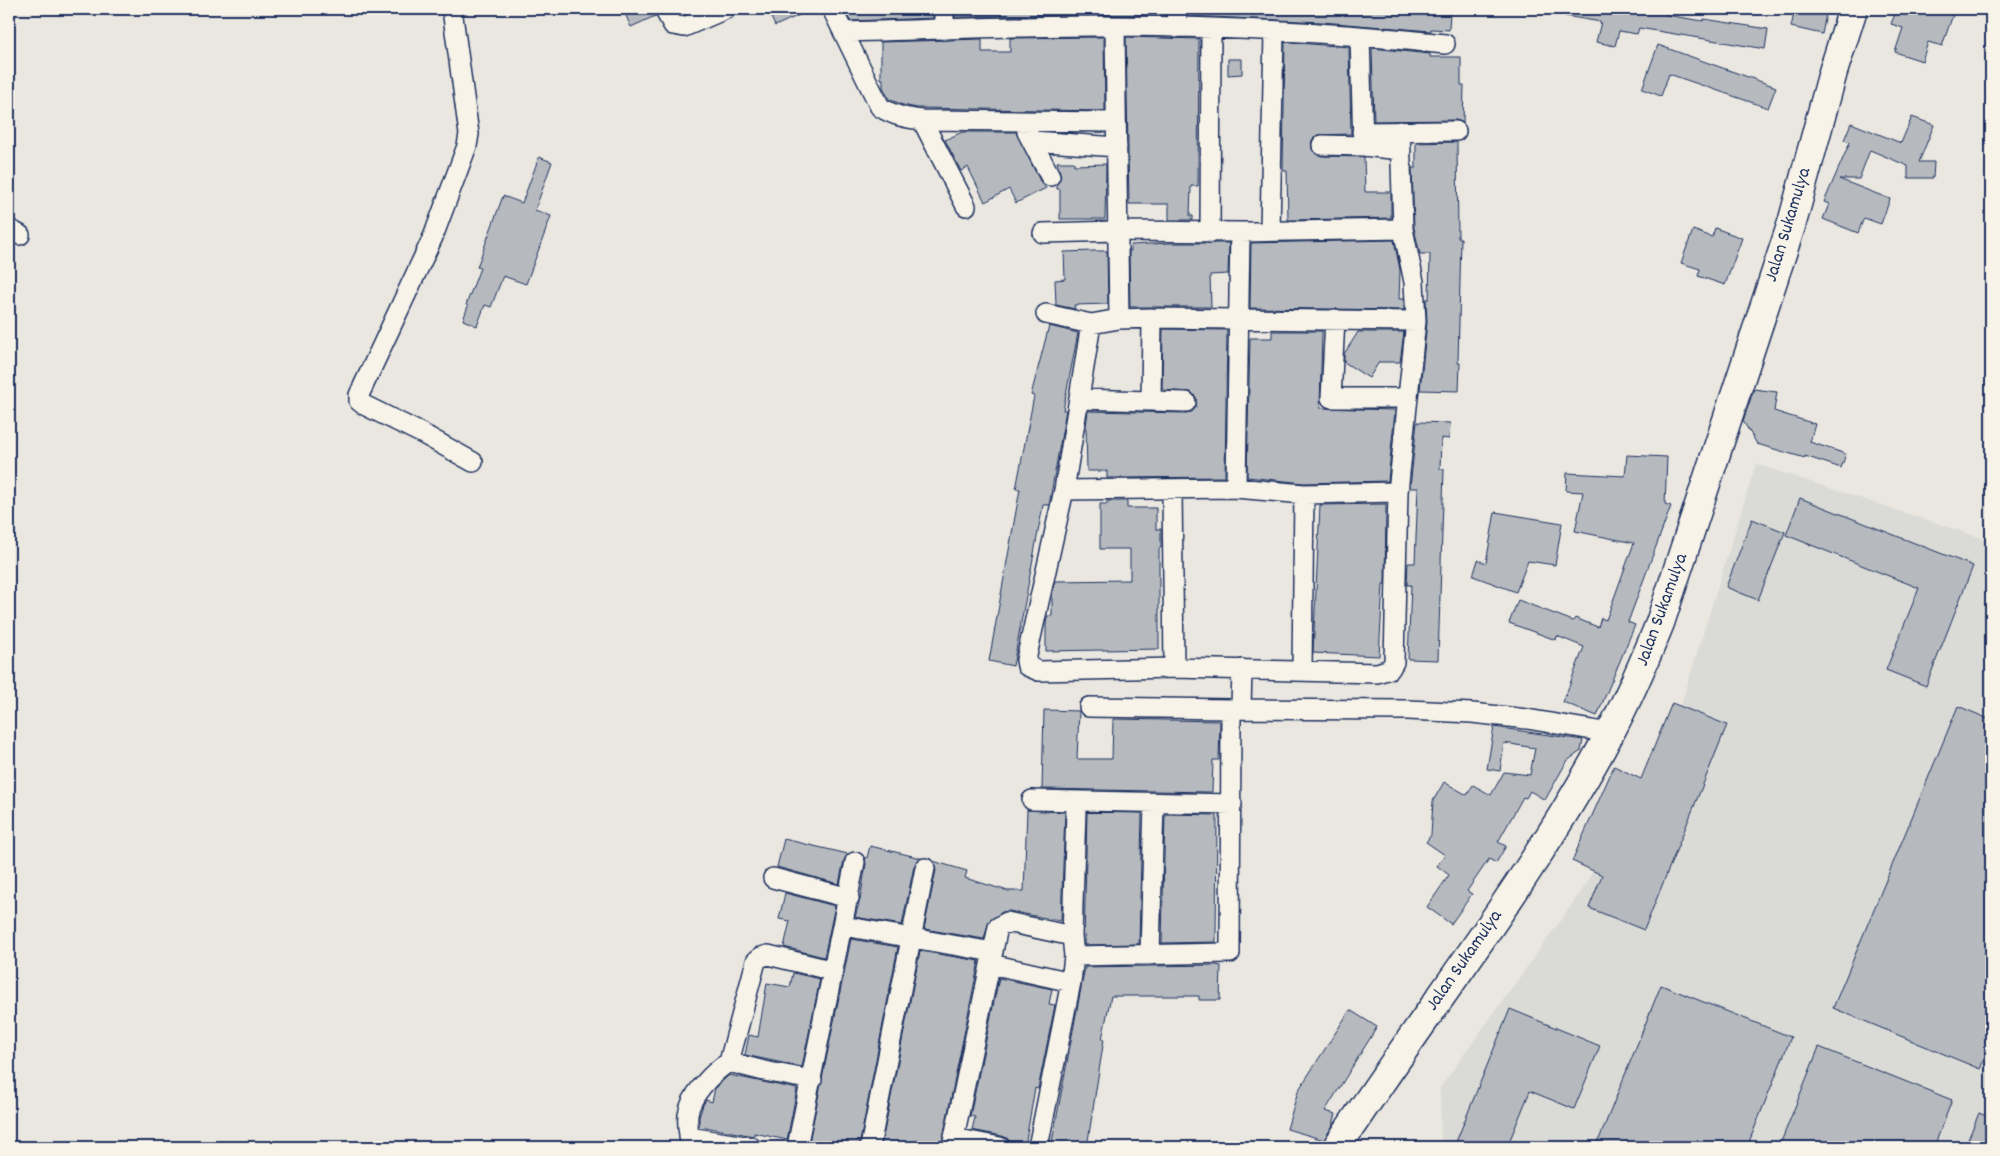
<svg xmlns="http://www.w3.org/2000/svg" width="2000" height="1156" font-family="Dekko,sans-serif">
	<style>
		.built { fill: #dadad6 }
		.building { fill: #b6babf; stroke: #1b2f5e }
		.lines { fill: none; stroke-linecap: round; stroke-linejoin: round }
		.minor-casing { stroke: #1b2f5e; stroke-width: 22 }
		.primary-casing { stroke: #1b2f5e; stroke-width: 31 }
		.minor { stroke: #f7f3e8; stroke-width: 19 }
		.primary { stroke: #f7f3e8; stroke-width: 28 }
		.labels { text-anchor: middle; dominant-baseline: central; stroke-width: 5; stroke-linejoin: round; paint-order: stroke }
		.street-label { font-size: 19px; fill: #1b2f5e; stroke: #f7f3e8 }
	</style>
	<rect width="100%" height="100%" fill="#eae7e0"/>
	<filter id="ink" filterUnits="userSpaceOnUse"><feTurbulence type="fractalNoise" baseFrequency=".02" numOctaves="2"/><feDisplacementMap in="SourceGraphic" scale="10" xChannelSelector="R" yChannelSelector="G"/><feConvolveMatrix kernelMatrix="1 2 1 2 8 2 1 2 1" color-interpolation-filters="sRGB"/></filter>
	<g filter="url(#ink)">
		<path class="built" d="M 1756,464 L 1991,541 L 1991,1147 L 1441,1147 L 1440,1088 L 1583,889 L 1679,711 Z"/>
		<path class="building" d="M 623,9 L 653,9 L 655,16 L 631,27 Z
			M 767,9 L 813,9 L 775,26 Z
			M 844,9 L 933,9 L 933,18 L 850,21 Z
			M 955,9 L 1166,9 L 1165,16 L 1082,15 L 955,17 Z
			M 1188,9 L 1432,9 L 1432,11 L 1450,12 L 1449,30 L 1431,29 L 1431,31 L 1322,22 L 1188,16 Z
			M 1566,9 L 1667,9 L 1666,15 L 1703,21 L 1704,19 L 1768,29 L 1765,49 L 1639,28 L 1637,34 L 1619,31 L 1615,46 L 1596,42 L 1601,22 L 1565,16 Z
			M 1795,9 L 1827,9 L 1822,34 L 1791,27 Z
			M 1897,9 L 1955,9 L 1942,46 L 1928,42 L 1922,61 L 1895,52 L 1903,28 L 1891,24 Z
			M 1104,37 L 1105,111 L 917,108 L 903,105 L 889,99 L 883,87 L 883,79 L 881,79 L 881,42 L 982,39 L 982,52 L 1010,52 L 1010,38 Z
			M 1126,37 L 1199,39 L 1198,186 L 1191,186 L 1190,216 L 1193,216 L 1193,220 L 1169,220 L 1169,204 L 1129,204 Z
			M 1285,42 L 1349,47 L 1351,134 L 1317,135 L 1312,140 L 1312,150 L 1316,154 L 1322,156 L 1364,157 L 1365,192 L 1391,192 L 1391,218 L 1288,220 L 1287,171 L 1283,171 Z
			M 1658,45 L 1776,87 L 1768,108 L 1669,74 L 1661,96 L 1642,89 Z
			M 1372,48 L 1430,54 L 1430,57 L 1461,57 L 1461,85 L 1464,85 L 1463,123 L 1456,120 L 1374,121 Z
			M 1228,59 L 1242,59 L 1242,74 L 1228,75 Z
			M 1912,117 L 1934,125 L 1919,162 L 1934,162 L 1933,178 L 1908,178 L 1908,166 L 1870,150 L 1859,179 L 1839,179 L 1890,199 L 1881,224 L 1864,218 L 1858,233 L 1823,219 L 1829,204 L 1824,202 L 1850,142 L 1844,140 L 1851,123 L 1901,143 Z
			M 962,132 L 1016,132 L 1040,181 L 1046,188 L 1016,203 L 1009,189 L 985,202 L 968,167 L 961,171 L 945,140 Z
			M 1457,142 L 1458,238 L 1461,238 L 1458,363 L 1460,363 L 1459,391 L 1420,390 L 1427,322 L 1426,299 L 1429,299 L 1430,254 L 1420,254 L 1414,228 L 1412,168 L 1416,168 L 1416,143 Z
			M 539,157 L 552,162 L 535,210 L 551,216 L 526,284 L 503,276 L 491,307 L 485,305 L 477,326 L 463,320 L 468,306 L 466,305 L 480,268 L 477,267 L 503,196 L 522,203 Z
			M 1057,162 L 1074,162 L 1074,165 L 1106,164 L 1105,219 L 1060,219 L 1060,189 L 1057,189 L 1057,184 L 1061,176 Z
			M 1715,228 L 1742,238 L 1725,285 L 1698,276 L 1700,269 L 1681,263 L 1693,230 L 1712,237 Z
			M 1394,240 L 1400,270 L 1399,299 L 1404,299 L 1404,310 L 1250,308 L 1251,243 Z
			M 1169,243 L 1229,243 L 1228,274 L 1210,275 L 1211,307 L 1130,307 L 1129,251 L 1131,251 L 1131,245 Z
			M 1093,251 L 1107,251 L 1108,304 L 1074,305 L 1075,309 L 1056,305 L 1055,280 L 1065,279 L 1064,252 Z
			M 1049,326 L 1078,333 L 1063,410 L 1066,410 L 1051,494 L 1049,505 L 1043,505 L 1013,666 L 989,661 L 1020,489 L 1016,489 L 1034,396 L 1031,395 Z
			M 1163,329 L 1227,330 L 1225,477 L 1107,478 L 1107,471 L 1087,471 L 1086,426 L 1088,411 L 1186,413 L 1192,412 L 1196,407 L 1196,397 L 1191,392 L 1162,390 Z
			M 1272,331 L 1322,331 L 1320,408 L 1395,410 L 1388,481 L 1304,483 L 1247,477 L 1250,338 L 1272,338 Z
			M 1358,332 L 1404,332 L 1400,362 L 1379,362 L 1369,378 L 1344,362 L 1344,354 Z
			M 1754,389 L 1777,392 L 1774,411 L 1815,424 L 1810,442 L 1846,454 L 1841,468 L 1805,456 L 1805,458 L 1757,444 L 1743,421 Z
			M 1417,422 L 1450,423 L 1449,439 L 1441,438 L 1440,469 L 1444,469 L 1438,660 L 1408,659 L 1411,585 L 1407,585 L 1408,563 L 1415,563 L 1418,488 L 1410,488 Z
			M 1627,455 L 1667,457 L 1665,504 L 1671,506 L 1628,622 L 1635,625 L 1597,716 L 1563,702 L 1584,647 L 1557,636 L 1556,640 L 1509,623 L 1518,600 L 1573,621 L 1575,618 L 1598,627 L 1601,618 L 1606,620 L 1634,543 L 1575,531 L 1583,492 L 1566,491 L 1567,473 L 1625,476 Z
			M 1800,498 L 1973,566 L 1926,686 L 1886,670 L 1919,588 L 1786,535 Z
			M 1107,501 L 1127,501 L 1127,508 L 1156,508 L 1156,529 L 1161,529 L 1161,548 L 1159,548 L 1159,649 L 1046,651 L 1046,624 L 1047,616 L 1052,616 L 1052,594 L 1055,581 L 1130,580 L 1130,549 L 1100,549 L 1100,504 L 1107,504 Z
			M 1386,504 L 1385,584 L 1383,584 L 1379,656 L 1313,653 L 1320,505 Z
			M 1495,512 L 1562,523 L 1555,565 L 1528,561 L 1516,592 L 1473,576 L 1478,560 L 1486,563 Z
			M 1752,519 L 1785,532 L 1758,600 L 1726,587 Z
			M 1672,703 L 1727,725 L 1644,930 L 1589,908 L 1602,875 L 1572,861 L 1614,766 L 1641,779 Z
			M 1958,706 L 1991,720 L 1991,1043 L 1980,1069 L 1833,1008 Z
			M 1044,710 L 1079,711 L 1077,759 L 1112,759 L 1113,719 L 1220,721 L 1219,760 L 1213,760 L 1212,792 L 1042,789 Z
			M 1494,727 L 1583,740 L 1581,751 L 1567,761 L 1545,800 L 1530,791 L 1526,798 L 1523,797 L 1498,842 L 1506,846 L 1496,863 L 1489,859 L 1467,891 L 1472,894 L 1451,924 L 1427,907 L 1449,875 L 1437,866 L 1445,855 L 1426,842 L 1431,835 L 1433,801 L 1444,782 L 1467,795 L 1473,785 L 1491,795 L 1504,772 L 1530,775 L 1535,748 L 1504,743 L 1500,771 L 1487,769 Z
			M 1027,810 L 1065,812 L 1061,921 L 1009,911 L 1002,912 L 989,921 L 984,939 L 924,929 L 936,870 L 933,861 L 967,871 L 965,878 L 1008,891 L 1024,891 Z
			M 1087,812 L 1142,813 L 1139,944 L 1084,945 Z
			M 1165,814 L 1217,815 L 1216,942 L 1162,943 Z
			M 784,839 L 848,854 L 844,860 L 839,884 L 777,867 Z
			M 870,846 L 921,858 L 914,866 L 902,925 L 855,917 L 860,900 L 866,864 L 865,858 L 867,858 Z
			M 785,893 L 835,906 L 824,957 L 784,947 L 790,921 L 779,919 Z
			M 851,939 L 898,947 L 859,1147 L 808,1147 Z
			M 920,951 L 979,961 L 941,1147 L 881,1147 Z
			M 1216,965 L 1221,966 L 1220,1000 L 1199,1000 L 1199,996 L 1111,996 L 1102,1039 L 1104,1039 L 1087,1147 L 1051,1147 L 1085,967 Z
			M 793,973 L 820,979 L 802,1067 L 745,1055 L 749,1035 L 758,1037 L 767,983 L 790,987 Z
			M 999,978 L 1052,989 L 1049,1004 L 1055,1005 L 1038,1089 L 1035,1088 L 1025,1146 L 1011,1143 L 1007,1138 L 1002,1136 L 972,1130 L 975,1117 L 970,1116 Z
			M 1661,985 L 1791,1037 L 1747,1147 L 1596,1147 Z
			M 1510,1009 L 1600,1046 L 1574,1109 L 1530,1091 L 1507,1147 L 1454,1147 Z
			M 1350,1010 L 1377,1027 L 1325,1111 L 1336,1114 L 1332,1127 L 1324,1140 L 1287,1129 L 1298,1091 Z
			M 1819,1047 L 1952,1100 L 1934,1147 L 1779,1147 Z
			M 729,1075 L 797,1089 L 787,1140 L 754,1133 L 754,1136 L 699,1126 L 699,1117 L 703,1105 L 706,1100 L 712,1102 L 715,1088 Z
			M 1979,1113 L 1991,1118 L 1991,1147 L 1965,1147 Z"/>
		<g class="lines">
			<g class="minor-casing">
				<path id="minor" d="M 452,9 L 469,134 L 467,146 L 433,237 L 359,395 L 359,401 L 364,405 L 423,434 L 473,462
					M 664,9 L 673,25 L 684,27 L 726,9
					M 832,9 L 880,107 C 894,116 906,118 922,120 L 1115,122
					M 944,9 L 944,30
					M 1115,26 L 1119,319
					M 1176,28 L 1177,9
					M 843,32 C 934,30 1025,25 1116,26 C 1225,27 1336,32 1445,44
					M 1360,36 L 1363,146
					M 922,120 L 966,206
					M 1027,132 L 1050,176
					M 1362,132 L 1456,131
					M 1033,141 L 1117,147
					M 1322,145 L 1363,146 L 1401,150
					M 9,229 L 20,235
					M 1270,231 L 1274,32
					M 1043,233 L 1117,231 L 1240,232 L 1403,229
					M 1210,233 L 1211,28
					M 1046,314 L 1091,324 L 1119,319 L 1152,318 L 1416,321
					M 1335,319 L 1331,398 L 1407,398
					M 1091,324 L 1064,490 L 1026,660 L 1027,666 L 1039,671 L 1174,668 L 1377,673 L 1390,669 L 1394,662 L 1398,492 L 1416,321 L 1414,282 L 1403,229 L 1400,131
					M 1079,399 L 1186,402
					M 1151,401 L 1152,318
					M 1236,488 L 1240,232
					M 1064,490 L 1236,488 L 1304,494 L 1398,492
					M 1172,490 L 1174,668
					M 1302,670 L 1304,494
					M 1089,707 L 1231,709
					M 1241,708 L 1242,669
					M 1032,800 L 1232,804
					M 773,878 L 849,898
					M 843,926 L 993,952
					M 1150,955 L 1154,803
					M 1074,956 L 1230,953 L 1231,709 L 1408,710 L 1472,713 L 1527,719 L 1610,733
					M 991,964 L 1071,982
					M 812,1080 L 764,1071 L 729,1062 L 756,961 L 761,957 L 768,955 L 834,971
					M 689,1137 L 751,1147
					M 954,1138 L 1000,1147
					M 692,1147 C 689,1137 687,1126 688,1115 C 690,1095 713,1072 729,1062
					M 797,1147 L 855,862
					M 870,1147 L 925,868
					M 952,1147 L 998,927 L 1007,922 L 1072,936
					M 1038,1147 L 1071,982 L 1074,956 L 1072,936 L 1076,809"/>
			</g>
			<g class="primary-casing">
				<path id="primary" d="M 1337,1147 C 1428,1009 1532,879 1610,733 C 1629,697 1645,660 1660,623 L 1792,223 L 1833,72 L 1853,9"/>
			</g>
			<use href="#minor" class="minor"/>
			<use href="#primary" class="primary"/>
		</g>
	</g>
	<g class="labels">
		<g class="street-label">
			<text transform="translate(1789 225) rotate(-73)">Jalan Sukamulya</text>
			<text transform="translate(1663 610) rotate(-70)">Jalan Sukamulya</text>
			<text transform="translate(1465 961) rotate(-55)">Jalan Sukamulya</text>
		</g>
	</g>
	<rect width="2000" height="1156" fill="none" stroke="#f7f3e8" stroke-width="30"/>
	<rect x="15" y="15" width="1970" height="1126" fill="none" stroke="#1b2f5e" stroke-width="2" filter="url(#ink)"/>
</svg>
